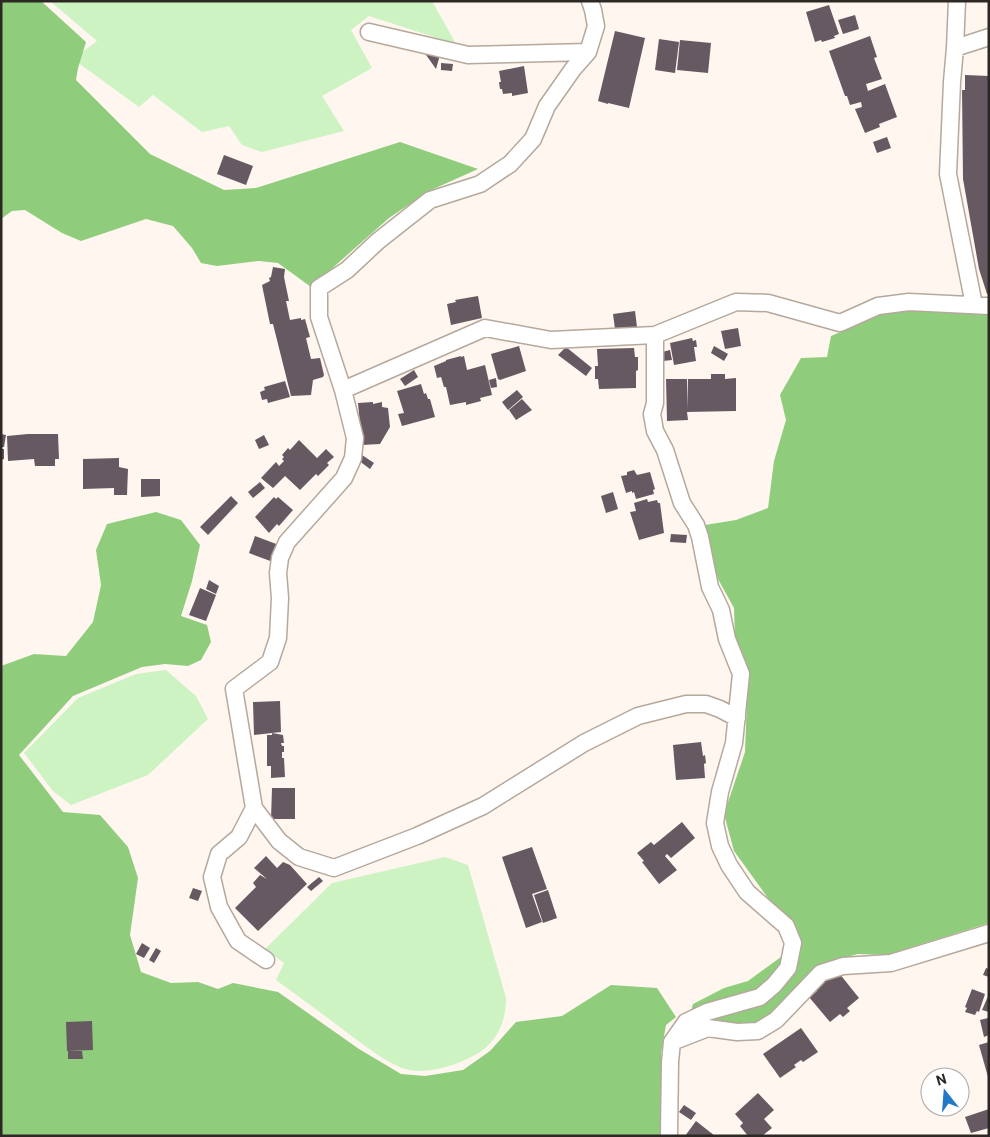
<svg xmlns="http://www.w3.org/2000/svg" width="990" height="1137" font-family="Roboto,sans-serif">
	<style>
		.green { fill: #ccf3c1 }
		.forest { fill: #8fcd7d }
		.building { fill: #675961 }
		.lines { fill: none; stroke-linecap: round; stroke-linejoin: round }
		.street-casing { stroke: #b5a89c; stroke-width: 19 }
		.street { stroke: #fff; stroke-width: 16 }
	</style>
	<rect width="100%" height="100%" fill="#fff6ef"/>
	<path class="green" d="M 50,1 L 432,1 L 456,44 L 369,16 L 351,30 L 372,68 L 322,96 L 344,131 L 262,152 L 242,145 L 229,126 L 202,132 L 153,95 L 139,107 L 73,59 L 97,41 Z
		M 166,670 L 196,696 L 208,719 L 148,775 L 71,805 L 53,791 L 24,753 L 78,698 L 136,674 Z
		M 445,857 L 468,865 L 506,998 C 506,1022 497,1043 475,1055 C 455,1066 424,1076 402,1068 C 384,1061 368,1048 353,1037 C 328,1018 302,999 276,980 L 284,963 L 265,949 L 332,883 Z"/>
	<path class="forest" d="M 1,1 L 41,1 L 86,42 L 78,68 L 76,80 L 150,154 L 224,190 L 256,188 L 400,142 L 478,169 L 429,191 L 389,218 L 311,287 L 278,263 L 259,261 L 217,266 L 201,263 L 192,248 L 173,226 L 146,219 L 81,241 L 62,233 L 25,210 L 12,211 L 1,219 Z
		M 936,308 L 989,315 L 989,923 L 887,955 L 858,954 L 825,963 L 806,979 L 778,1013 L 749,1027 L 689,1017 L 693,1004 L 724,988 L 748,981 L 796,946 L 782,914 L 768,898 L 734,851 L 724,814 L 745,752 L 748,674 L 735,639 L 734,608 L 718,579 L 710,556 L 705,525 L 736,520 L 768,508 L 774,461 L 786,420 L 780,395 L 801,358 L 827,357 L 831,336 L 887,312 Z
		M 156,512 L 181,520 L 200,545 L 192,581 L 181,616 L 207,625 L 211,642 L 201,660 L 188,666 L 165,664 L 142,667 L 73,696 L 19,755 L 63,812 L 100,815 L 128,847 L 138,878 L 130,935 L 141,972 L 171,983 L 198,982 L 218,989 L 233,983 L 278,992 L 359,1049 L 401,1074 L 425,1076 L 463,1070 L 490,1051 L 516,1022 L 562,1016 L 611,985 L 657,988 L 676,1017 L 666,1025 L 661,1053 L 663,1097 L 661,1136 L 1,1136 L 1,666 L 34,654 L 66,656 L 93,622 L 101,585 L 96,550 L 107,524 Z"/>
	<path class="building" d="M 829,5 L 839,34 L 834,36 L 835,38 L 822,42 L 821,40 L 815,42 L 806,12 Z
		M 855,15 L 859,29 L 843,34 L 838,20 Z
		M 615,31 L 645,38 L 629,108 L 608,103 L 608,104 L 598,101 Z
		M 870,36 L 877,57 L 874,58 L 882,79 L 866,84 L 868,91 L 885,84 L 897,117 L 879,124 L 880,127 L 865,133 L 855,109 L 862,107 L 861,102 L 850,105 L 847,96 L 845,96 L 829,51 Z
		M 659,39 L 679,42 L 675,73 L 655,70 Z
		M 680,40 L 711,43 L 708,73 L 677,70 Z
		M 424,52 L 440,55 L 436,69 Z
		M 441,63 L 453,64 L 452,71 L 441,70 Z
		M 524,66 L 528,93 L 512,96 L 512,93 L 503,94 L 502,89 L 500,89 L 499,82 L 501,82 L 499,71 Z
		M 965,75 L 989,76 L 989,294 L 987,294 L 979,269 L 963,179 L 962,90 L 965,90 Z
		M 887,137 L 891,148 L 877,153 L 873,142 Z
		M 224,155 L 253,166 L 246,185 L 217,174 Z
		M 273,267 L 285,269 L 284,277 L 289,301 L 286,301 L 290,320 L 301,318 L 301,320 L 305,319 L 310,337 L 306,338 L 311,359 L 320,358 L 324,375 L 323,377 L 313,380 L 311,395 L 291,396 L 273,324 L 270,324 L 262,285 L 270,281 L 269,278 L 271,277 Z
		M 478,296 L 482,318 L 451,325 L 447,304 L 456,302 L 455,300 Z
		M 635,311 L 637,327 L 615,329 L 613,314 Z
		M 738,328 L 741,346 L 725,349 L 721,331 Z
		M 692,338 L 693,341 L 696,340 L 697,347 L 694,347 L 696,361 L 674,365 L 670,343 Z
		M 519,346 L 526,371 L 500,380 L 498,379 L 491,354 Z
		M 714,346 L 728,354 L 724,361 L 711,353 Z
		M 566,347 L 592,368 L 586,376 L 558,355 Z
		M 634,348 L 635,357 L 638,357 L 638,370 L 636,371 L 636,388 L 599,389 L 598,379 L 595,379 L 595,366 L 598,366 L 597,349 Z
		M 670,350 L 672,360 L 663,361 L 662,352 Z
		M 461,356 L 461,357 L 464,356 L 467,370 L 485,365 L 492,395 L 480,398 L 481,401 L 466,405 L 466,402 L 450,405 L 446,387 L 444,387 L 441,377 L 437,378 L 434,366 L 446,361 L 446,360 Z
		M 414,370 L 418,377 L 405,386 L 400,379 Z
		M 711,374 L 725,374 L 725,379 L 736,378 L 736,411 L 687,412 L 688,420 L 667,421 L 666,379 L 687,379 L 688,409 L 688,379 L 711,379 Z
		M 496,378 L 497,387 L 491,388 L 489,380 Z
		M 285,381 L 290,397 L 268,403 L 267,399 L 262,400 L 260,392 L 265,390 L 264,387 Z
		M 421,384 L 424,394 L 426,393 L 428,399 L 430,399 L 435,417 L 402,426 L 398,414 L 404,413 L 397,391 Z
		M 517,390 L 523,397 L 508,410 L 502,402 Z
		M 522,399 L 532,410 L 516,420 L 509,410 Z
		M 373,402 L 373,404 L 382,402 L 382,407 L 388,408 L 390,427 L 380,444 L 362,445 L 358,403 Z
		M 1,434 L 6,435 L 4,447 L 1,447 Z
		M 28,434 L 58,434 L 59,459 L 55,459 L 55,466 L 35,466 L 34,459 L 8,461 L 7,436 Z
		M 264,435 L 269,445 L 259,449 L 255,440 Z
		M 299,440 L 317,458 L 326,449 L 334,457 L 327,463 L 329,465 L 318,476 L 316,474 L 300,490 L 285,476 L 273,488 L 261,478 L 276,462 L 279,466 L 284,461 L 282,459 L 284,457 L 282,455 L 288,448 L 290,450 Z
		M 1,449 L 4,449 L 4,459 L 1,460 Z
		M 362,455 L 374,463 L 370,469 L 358,460 Z
		M 119,458 L 119,467 L 128,469 L 127,495 L 114,495 L 114,488 L 83,489 L 83,459 Z
		M 634,470 L 637,475 L 650,472 L 655,489 L 653,490 L 654,494 L 636,499 L 634,492 L 632,493 L 632,491 L 626,493 L 621,476 L 627,475 L 627,472 Z
		M 141,479 L 160,479 L 160,496 L 141,497 Z
		M 260,482 L 265,488 L 253,498 L 248,492 Z
		M 613,492 L 618,509 L 606,513 L 601,496 Z
		M 231,496 L 238,503 L 208,535 L 200,527 Z
		M 274,497 L 276,499 L 278,497 L 293,510 L 279,526 L 277,524 L 269,533 L 255,517 Z
		M 647,499 L 648,502 L 657,500 L 658,503 L 660,503 L 664,533 L 639,540 L 630,512 L 636,511 L 634,503 Z
		M 671,534 L 687,535 L 686,543 L 670,542 Z
		M 255,536 L 279,545 L 273,562 L 249,553 Z
		M 209,580 L 219,586 L 216,594 L 206,589 Z
		M 200,588 L 216,595 L 206,621 L 189,615 Z
		M 280,701 L 281,732 L 254,735 L 253,702 Z
		M 272,733 L 283,735 L 284,743 L 281,743 L 282,746 L 284,746 L 284,752 L 282,752 L 282,758 L 284,758 L 285,777 L 271,778 L 271,766 L 267,766 L 267,735 L 272,735 Z
		M 701,742 L 703,756 L 705,755 L 706,763 L 704,764 L 705,778 L 676,780 L 673,745 Z
		M 272,788 L 295,788 L 295,819 L 271,819 Z
		M 682,822 L 695,838 L 671,858 L 667,854 L 665,856 L 677,870 L 659,884 L 642,862 L 644,861 L 637,853 L 651,842 L 654,845 Z
		M 532,847 L 547,889 L 532,894 L 542,922 L 526,928 L 502,857 Z
		M 266,856 L 277,868 L 283,862 L 290,865 L 307,884 L 258,931 L 235,908 L 256,887 L 253,883 L 260,875 L 267,879 L 254,868 Z
		M 319,877 L 323,881 L 311,891 L 307,887 Z
		M 193,888 L 202,891 L 198,901 L 189,898 Z
		M 548,890 L 557,918 L 543,923 L 534,895 Z
		M 142,943 L 150,948 L 144,958 L 136,954 Z
		M 156,948 L 161,951 L 154,963 L 149,960 Z
		M 986,968 L 989,969 L 989,977 L 983,975 Z
		M 839,973 L 859,998 L 847,1008 L 850,1011 L 843,1017 L 840,1014 L 830,1022 L 809,997 L 817,991 L 816,988 L 829,977 L 831,979 Z
		M 972,989 L 985,994 L 979,1012 L 977,1011 L 975,1015 L 965,1012 L 967,1008 L 965,1007 Z
		M 989,994 L 989,1012 L 982,1010 Z
		M 988,1018 L 989,1035 L 984,1037 L 980,1020 Z
		M 92,1021 L 93,1050 L 67,1051 L 66,1022 Z
		M 801,1028 L 818,1052 L 803,1062 L 801,1060 L 794,1065 L 796,1067 L 780,1078 L 763,1054 Z
		M 989,1042 L 989,1077 L 988,1077 L 979,1045 Z
		M 68,1051 L 82,1051 L 83,1059 L 68,1059 Z
		M 758,1093 L 774,1110 L 764,1119 L 772,1128 L 762,1136 L 748,1136 L 740,1126 L 743,1123 L 735,1114 Z
		M 684,1105 L 696,1113 L 691,1120 L 679,1112 Z
		M 989,1109 L 989,1128 L 971,1133 L 965,1117 Z
		M 696,1121 L 715,1136 L 685,1136 Z"/>
	<g class="lines">
		<g class="street-casing">
			<path id="street" d="M 590,1 L 593,10 L 596,26 L 588,52 L 573,69 L 547,106 L 533,139 L 510,164 L 480,184 L 430,200 L 378,241 L 347,270 L 319,288 L 319,317 L 343,390 L 355,438 L 353,458 L 344,478 L 287,542 L 280,558 L 278,573 L 280,598 L 278,638 L 270,662 L 234,689 L 254,808 L 279,841 L 299,857 L 334,868 L 417,836 L 483,806 L 584,743 L 638,716 L 686,704 L 706,704 L 720,709 L 737,718
				M 369,32 L 468,55 L 588,52
				M 955,48 L 957,1
				M 974,305 L 948,174 L 952,82 L 955,48 L 989,37
				M 655,335 L 655,403 L 652,414 L 655,431 L 665,450 L 682,503 L 696,525 L 700,537 L 710,587 L 721,610 L 727,639 L 741,674 L 734,743 L 720,792 L 715,823 L 720,846 L 729,865 L 747,892 L 786,926 L 793,943 L 788,968 L 774,985 L 760,997 L 707,1012 L 686,1022 L 672,1042 L 670,1062 L 669,1136
				M 343,390 L 485,328 L 551,340 L 655,335 L 736,302 L 768,303 L 840,323 L 878,306 L 909,302 L 989,306
				M 254,808 L 239,837 L 219,854 L 212,877 L 219,907 L 238,941 L 266,960
				M 672,1042 L 708,1028 L 737,1032 L 758,1031 L 776,1020 L 821,973 L 843,966 L 891,963 L 989,933"/>
		</g>
		<use href="#street" class="street"/>
	</g>
	<rect width="990" height="1137" fill="none" stroke="#2d2823" stroke-width="5"/>
	<g transform="translate(945 1092) rotate(343)"><circle r="24" fill="#ffffff" stroke="#aba9a7"/>
	<path d="M0-4L9 19L0 12L-9 19Z" fill="#227ac7"/>
	<text y="-8" font-size="14" font-weight="bold" text-anchor="middle" fill="#2d2823">N</text>
	</g>
</svg>
